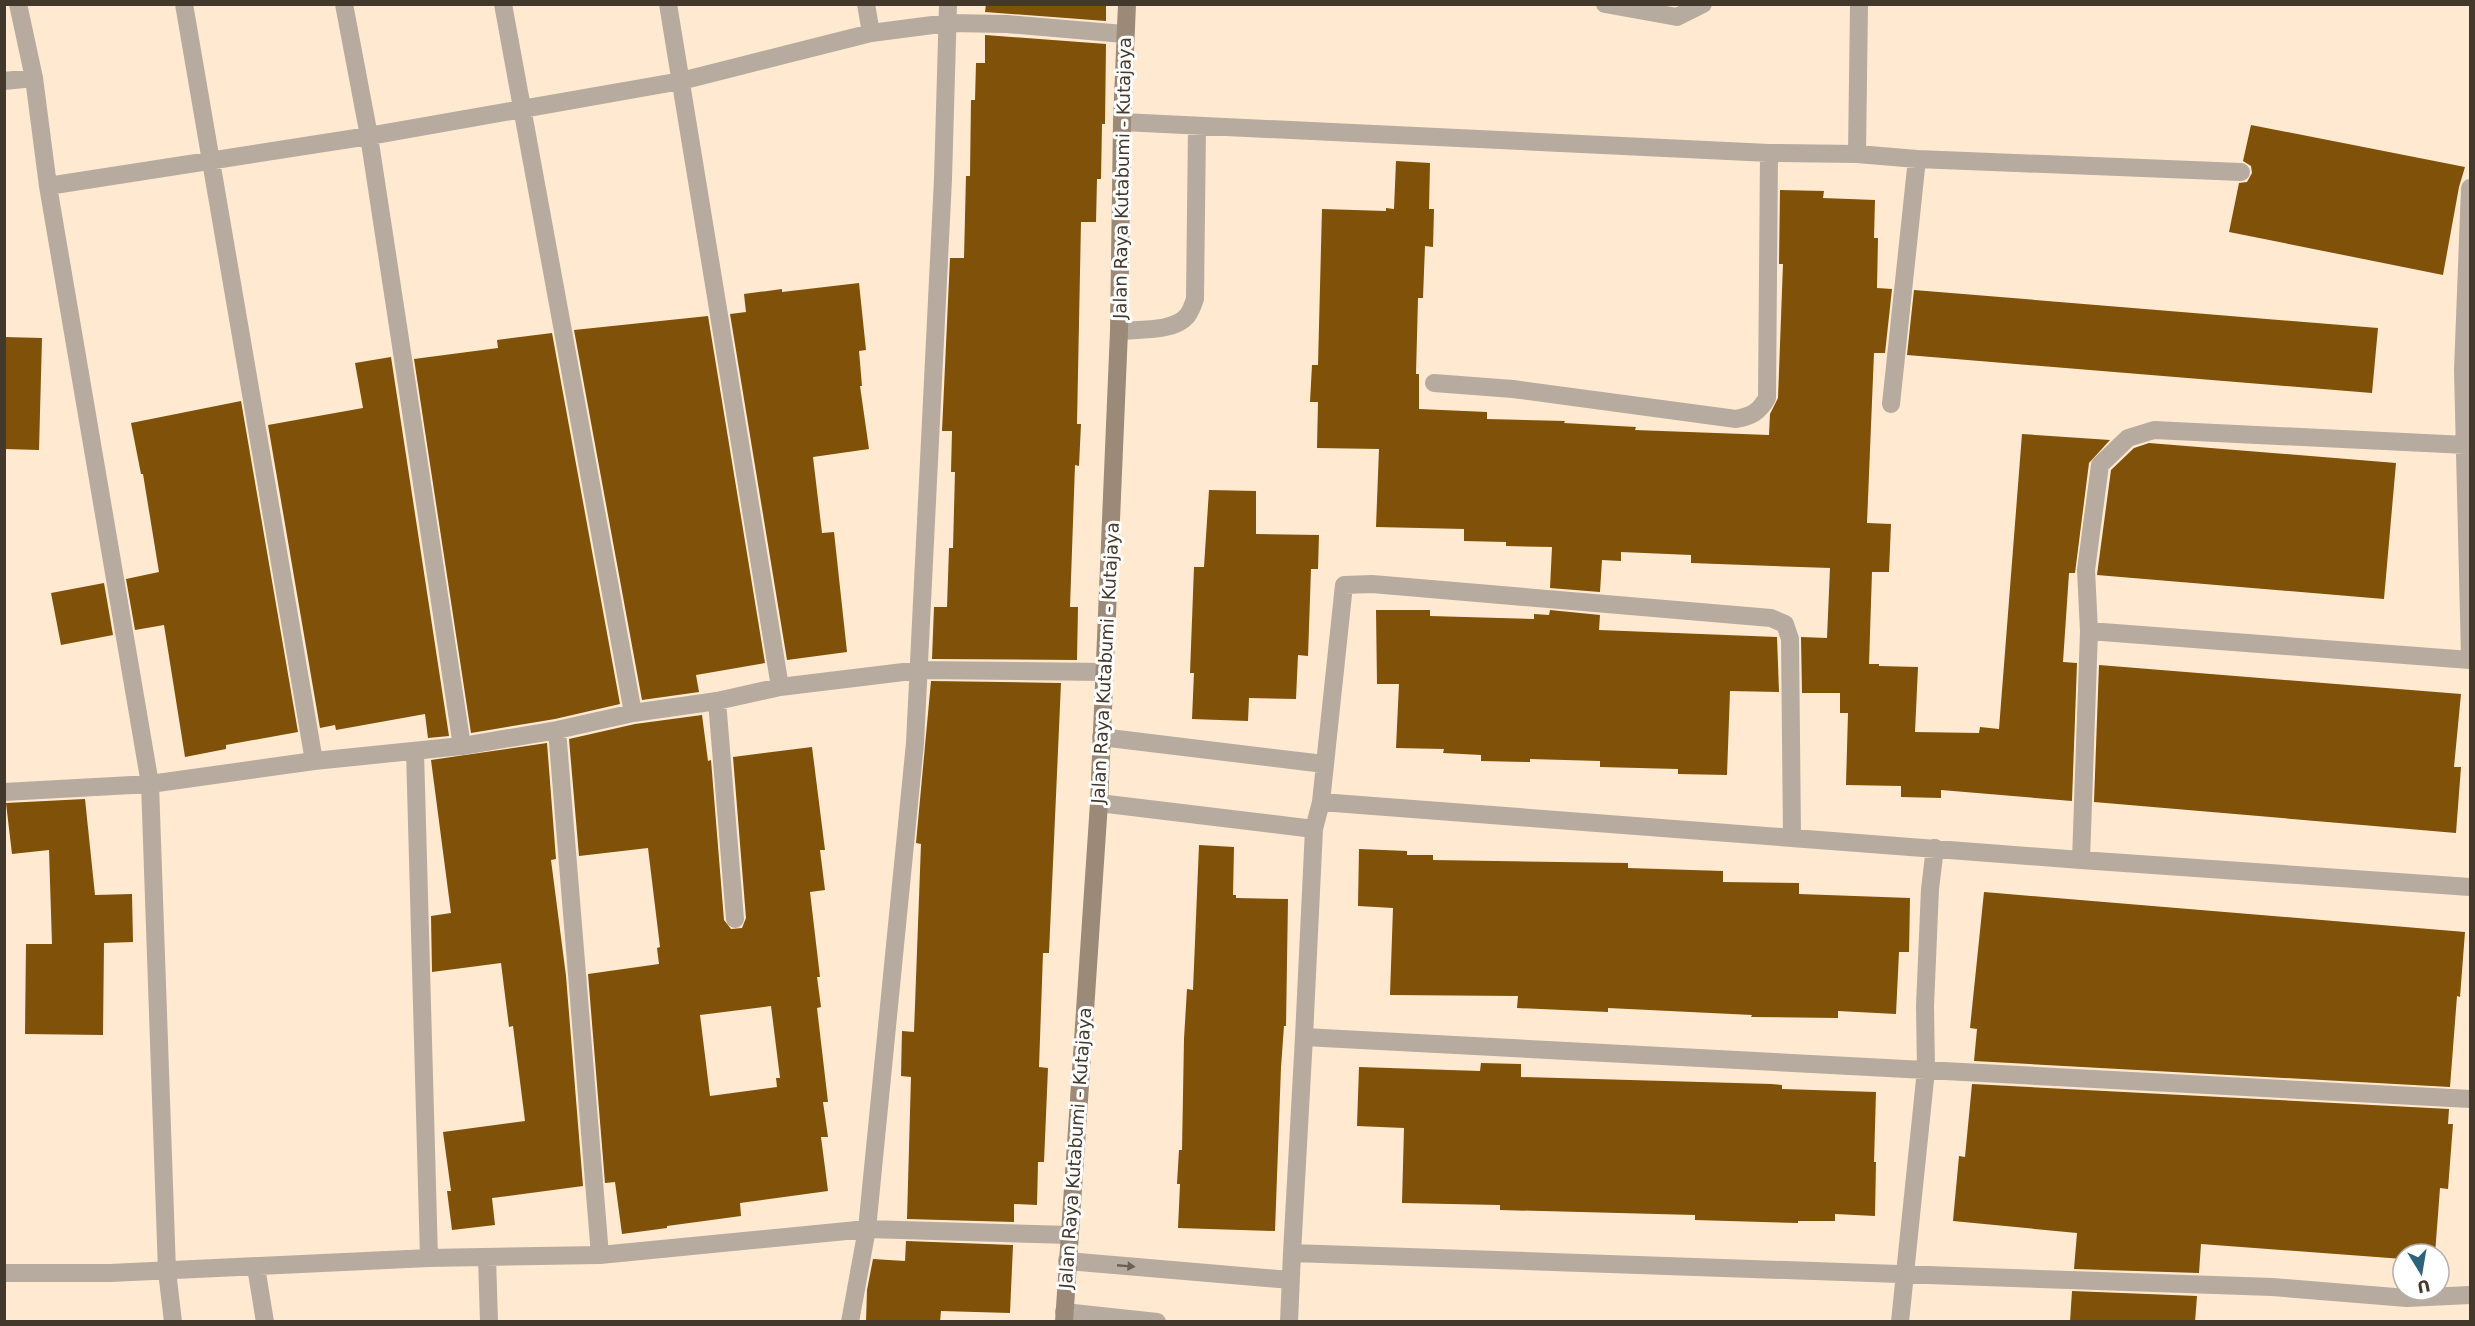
<svg xmlns="http://www.w3.org/2000/svg" width="2475" height="1326" font-family="'DejaVu Sans',sans-serif">
	<style>
		.building { fill: #805108; fill-rule: evenodd }
		.lines { fill: none; stroke-linecap: round; stroke-linejoin: round }
		.street { stroke: #b6ab9e; stroke-width: 18 }
		.secondary { stroke: #9b8a77; stroke-width: 18 }
		.oneway { fill: #6b6054 }
		.labels { text-anchor: middle; dominant-baseline: central; stroke-width: 6; stroke-linejoin: round; paint-order: stroke }
		.street-label { font-size: 18px; fill: #43382c; stroke: #fff }
	</style>
	<rect width="100%" height="100%" fill="#ffe9d1"/>
	<path class="building" d="M 986,4 L 1106,4 L 1106,21 L 985,12 Z
		M 985,35 L 1106,44 L 1105,124 L 1102,124 L 1101,179 L 1097,179 L 1096,222 L 1081,222 L 1077,424 L 1081,424 L 1079,466 L 1075,465 L 1070,607 L 1078,607 L 1077,660 L 932,659 L 934,607 L 947,607 L 949,548 L 953,548 L 955,472 L 951,472 L 952,431 L 942,431 L 950,258 L 964,258 L 966,176 L 970,176 L 971,100 L 975,100 L 976,63 L 985,63 Z
		M 2251,125 L 2465,167 L 2459,187 L 2443,275 L 2229,232 L 2239,183 L 2247,182 L 2252,173 L 2251,166 L 2243,161 Z
		M 1396,161 L 1430,163 L 1429,209 L 1434,209 L 1433,247 L 1425,246 L 1423,298 L 1418,298 L 1416,374 L 1419,374 L 1419,409 L 1487,412 L 1487,419 L 1565,421 L 1564,423 L 1636,427 L 1635,430 L 1769,435 L 1770,414 L 1778,398 L 1783,264 L 1779,264 L 1780,190 L 1824,191 L 1823,198 L 1875,200 L 1874,238 L 1878,238 L 1877,288 L 1892,289 L 1885,353 L 1874,353 L 1867,523 L 1891,524 L 1889,572 L 1872,572 L 1869,664 L 1879,664 L 1879,666 L 1918,667 L 1915,732 L 1979,733 L 1980,727 L 1999,729 L 2022,434 L 2110,440 L 2089,463 L 2075,573 L 2069,573 L 2063,662 L 2077,663 L 2072,801 L 1941,790 L 1941,798 L 1901,797 L 1901,786 L 1846,785 L 1848,713 L 1840,713 L 1840,693 L 1802,693 L 1801,637 L 1827,638 L 1830,568 L 1691,563 L 1691,555 L 1621,552 L 1621,561 L 1602,560 L 1600,592 L 1550,588 L 1552,547 L 1506,546 L 1506,542 L 1464,541 L 1464,529 L 1376,527 L 1379,449 L 1317,448 L 1318,402 L 1310,402 L 1312,365 L 1318,365 L 1322,209 L 1386,211 L 1386,208 L 1394,209 Z
		M 859,283 L 866,350 L 859,351 L 862,386 L 860,386 L 869,449 L 813,457 L 822,533 L 834,532 L 847,652 L 787,660 L 730,314 L 746,312 L 744,294 L 782,289 L 782,292 Z
		M 1914,290 L 2378,328 L 2372,393 L 1907,355 Z
		M 708,316 L 765,663 L 696,675 L 699,692 L 642,700 L 574,330 Z
		M 552,333 L 620,704 L 555,719 L 471,733 L 414,359 L 498,348 L 497,340 Z
		M 4,337 L 42,338 L 39,450 L 4,449 Z
		M 391,357 L 449,736 L 428,738 L 425,714 L 336,730 L 335,725 L 320,728 L 268,425 L 363,408 L 355,363 Z
		M 241,401 L 298,732 L 226,745 L 226,749 L 185,757 L 164,625 L 135,630 L 126,579 L 159,572 L 143,474 L 141,474 L 131,423 Z
		M 2149,443 L 2396,463 L 2384,599 L 2097,575 L 2111,470 L 2134,448 Z
		M 1209,490 L 1256,491 L 1256,534 L 1319,535 L 1318,569 L 1311,569 L 1308,656 L 1298,655 L 1296,699 L 1249,698 L 1248,721 L 1192,719 L 1194,673 L 1190,673 L 1194,567 L 1204,567 Z
		M 104,583 L 113,635 L 61,645 L 51,593 Z
		M 1376,610 L 1430,610 L 1430,616 L 1534,619 L 1534,614 L 1549,615 L 1550,610 L 1600,615 L 1599,630 L 1777,637 L 1779,692 L 1730,691 L 1727,775 L 1678,774 L 1678,769 L 1600,767 L 1600,761 L 1530,759 L 1530,762 L 1481,761 L 1481,755 L 1443,753 L 1444,749 L 1396,748 L 1399,684 L 1377,684 Z
		M 2099,665 L 2461,694 L 2454,767 L 2461,767 L 2456,833 L 2094,802 Z
		M 931,681 L 1061,683 L 1049,953 L 1043,953 L 1039,1067 L 1048,1068 L 1044,1162 L 1038,1162 L 1037,1205 L 1014,1204 L 1014,1222 L 907,1219 L 911,1077 L 901,1076 L 902,1031 L 914,1032 L 921,844 L 916,843 Z
		M 702,715 L 708,761 L 711,760 L 724,920 L 731,929 L 742,928 L 746,918 L 733,757 L 812,747 L 825,850 L 820,850 L 825,890 L 810,892 L 820,977 L 817,977 L 821,1007 L 817,1008 L 828,1102 L 823,1102 L 828,1137 L 821,1137 L 828,1191 L 740,1203 L 741,1216 L 667,1226 L 667,1228 L 622,1234 L 615,1182 L 605,1183 L 588,974 L 659,964 L 657,948 L 660,947 L 648,848 L 579,856 L 569,739 L 635,724 ZM 771,1006 L 780,1078 L 776,1078 L 777,1087 L 710,1096 L 700,1015 Z
		M 547,743 L 556,859 L 551,860 L 566,976 L 583,1186 L 492,1198 L 495,1225 L 452,1230 L 447,1191 L 451,1191 L 443,1132 L 525,1121 L 513,1026 L 509,1027 L 501,963 L 432,972 L 431,916 L 451,913 L 431,760 Z
		M 85,799 L 95,895 L 132,894 L 133,942 L 104,943 L 103,1035 L 25,1034 L 26,944 L 52,944 L 49,850 L 12,854 L 6,803 Z
		M 1199,845 L 1234,847 L 1233,895 L 1236,895 L 1236,898 L 1288,899 L 1286,1026 L 1284,1026 L 1281,1067 L 1275,1231 L 1178,1228 L 1180,1184 L 1177,1184 L 1179,1150 L 1182,1150 L 1184,1039 L 1187,989 L 1193,990 Z
		M 1359,849 L 1407,851 L 1407,855 L 1433,855 L 1433,860 L 1628,863 L 1628,868 L 1723,871 L 1723,882 L 1799,883 L 1799,894 L 1910,898 L 1909,952 L 1899,952 L 1896,1014 L 1838,1011 L 1838,1018 L 1751,1017 L 1752,1015 L 1608,1008 L 1608,1012 L 1517,1008 L 1518,996 L 1390,995 L 1393,908 L 1358,906 Z
		M 1984,892 L 2465,932 L 2460,997 L 2457,996 L 2450,1087 L 1974,1061 L 1977,1029 L 1970,1028 Z
		M 1481,1063 L 1521,1064 L 1521,1077 L 1771,1084 L 1782,1085 L 1782,1089 L 1876,1092 L 1874,1162 L 1876,1162 L 1875,1216 L 1835,1214 L 1835,1221 L 1798,1221 L 1798,1223 L 1695,1220 L 1695,1215 L 1500,1210 L 1500,1205 L 1402,1203 L 1404,1128 L 1357,1126 L 1359,1067 L 1480,1071 Z
		M 1972,1084 L 2449,1109 L 2448,1124 L 2453,1124 L 2448,1189 L 2440,1188 L 2435,1254 L 2403,1254 L 2403,1259 L 2201,1244 L 2199,1273 L 2074,1269 L 2077,1233 L 1953,1221 L 1959,1156 L 1965,1157 Z
		M 906,1241 L 1013,1245 L 1010,1313 L 941,1311 L 940,1322 L 866,1322 L 867,1290 L 873,1259 L 905,1261 Z
		M 2072,1291 L 2197,1296 L 2195,1322 L 2070,1322 Z"/>
	<g class="lines">
		<path class="street" d="M 18,4 L 34,78 L 48,186 L 150,784 L 167,1271 L 173,1322
			M 184,4 L 314,761
			M 344,4 L 369,136 L 462,746
			M 503,4 L 633,713
			M 668,4 L 780,687
			M 866,4 L 871,33
			M 1605,4 L 1677,17 L 1703,4
			M 4,81 L 34,78
			M 1122,122 L 1769,153 L 1857,154 L 1917,159 L 2241,172
			M 1857,154 L 1859,4
			M 48,186 L 369,136 L 681,81 L 871,33 L 948,23 L 1007,24 L 1124,34
			M 2470,188 L 2463,370 L 2470,657
			M 1119,331 C 1138,329 1174,332 1187,316 C 1191,311 1193,305 1195,299 L 1197,126
			M 1434,383 L 1513,389 L 1736,419 C 1752,416 1759,412 1767,398 L 1769,153
			M 1891,404 L 1917,159
			M 2089,631 L 2470,660
			M 717,701 L 735,919
			M 557,730 L 600,1255
			M 1101,737 L 1324,764
			M 415,751 L 429,1258
			M 4,792 L 150,784 L 314,761 L 462,746 L 557,730 L 633,713 L 717,701 L 780,687 L 920,670 L 1104,672
			M 1321,802 L 1344,585 L 1372,584 L 1771,618 L 1785,624 L 1790,639 L 1792,837
			M 1099,803 L 1314,829 L 1321,802 L 2081,860 L 2470,887
			M 2081,860 L 2089,631 L 2086,570 L 2100,465 L 2128,438 L 2154,430 L 2466,445
			M 1304,1037 L 1314,829
			M 1292,1253 L 1304,1037 L 2470,1099
			M 487,1257 L 489,1322
			M 1067,1261 L 1290,1280
			M 256,1267 L 265,1322
			M 4,1273 L 110,1273 L 429,1258 L 600,1255 L 867,1229 L 1070,1235
			M 1064,1312 L 1157,1322
			M 850,1322 L 867,1229 L 915,743 L 943,179 L 948,4
			M 1289,1322 L 1292,1253 L 2272,1287 L 2407,1298 L 2470,1295
			M 1900,1322 L 1926,1070 L 1925,1006 L 1930,889 L 1935,848"/>
		<path class="secondary" d="M 1064,1322 L 1099,803 L 1119,331 L 1122,122 L 1127,4"/>
	</g>
	<defs><path id="oneway-solid" d="M-6-.8H1V-3.2L6.5 0L1 3.2V.8H-6Z" transform="scale(1.5)"/></defs>
	<use class="oneway" href="#oneway-solid" transform="translate(1126 1266) rotate(5)"/>
	<g class="labels">
		<g class="street-label">
			<text transform="translate(1122 178) rotate(-89)">Jalan Raya Kutabumi - Kutajaya</text>
			<text transform="translate(1105 663) rotate(-87)">Jalan Raya Kutabumi - Kutajaya</text>
			<text transform="translate(1075 1148) rotate(-86)">Jalan Raya Kutabumi - Kutajaya</text>
		</g>
	</g>
	<rect width="2475" height="1326" fill="none" stroke="#43382c" stroke-width="12"/>
	<g transform="translate(2421 1272) rotate(169)"><circle r="28" fill="#ffffff" stroke="#b4afab" stroke-width="1.5"/>
	<path d="M0-4.5L10 22L0 15L-10 22Z" fill="#2b637d"/>
	<text y="-9" font-size="16" font-weight="bold" text-anchor="middle" fill="#43382c">U</text>
	</g>
</svg>
